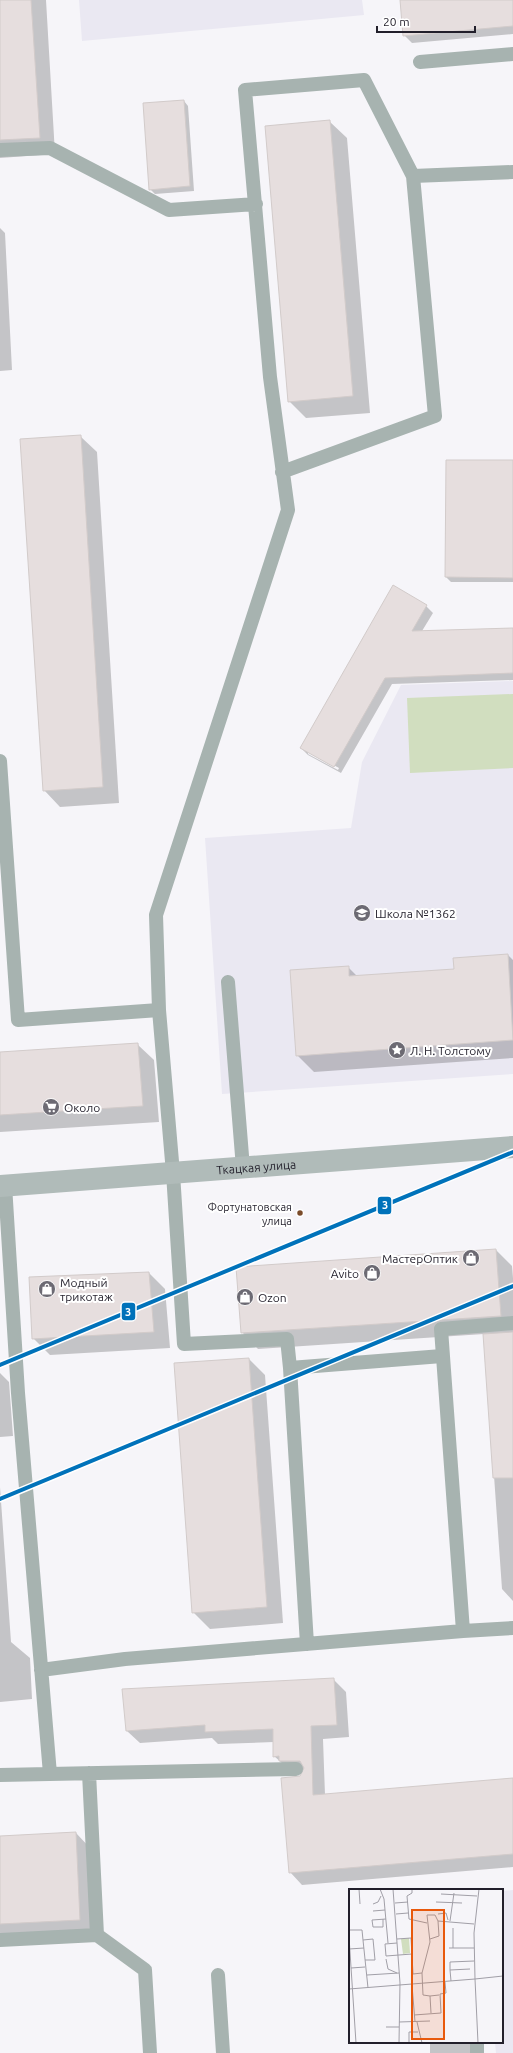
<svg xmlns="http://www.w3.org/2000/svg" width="513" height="2053" font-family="Ubuntu,sans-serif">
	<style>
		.built { fill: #eae8f2 }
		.green { fill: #d1debf }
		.shadow { fill: #0003; fill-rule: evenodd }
		.building { fill: #e6dede; stroke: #d2cbca }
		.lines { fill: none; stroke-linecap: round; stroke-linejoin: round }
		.lane { stroke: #a7b3b0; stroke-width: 14 }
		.secondary { stroke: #b0bbb9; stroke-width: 22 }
		.metro-1-casing { stroke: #fff; stroke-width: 7 }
		.metro-1 { stroke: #0072ba; stroke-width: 4 }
		.bus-dot { fill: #7a4b2a; stroke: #fff; stroke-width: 1.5 }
		.labels { text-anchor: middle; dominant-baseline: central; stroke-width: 4; stroke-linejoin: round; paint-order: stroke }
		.bus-label { font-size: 11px; fill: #221f2b; stroke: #fff; text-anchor: end }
		.poi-label { font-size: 12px; fill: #221f2b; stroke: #fff; text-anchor: start }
		.street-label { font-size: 12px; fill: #221f2b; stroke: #fff }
		.inset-road { fill: none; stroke: #a19fa7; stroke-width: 1 }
		.view { fill: #e8590c; fill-opacity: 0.15; stroke: #e8590c; stroke-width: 2 }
		.inset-edge { fill: none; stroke: #221f2b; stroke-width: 2 }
		.line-badge { stroke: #fff; stroke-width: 1.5 }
		.badge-label { font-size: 11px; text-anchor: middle; font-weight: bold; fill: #fff }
	</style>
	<rect width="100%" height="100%" fill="#f6f5f9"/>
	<path class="built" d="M 79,0 L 362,0 L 364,15 L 82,41 Z
		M 513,681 L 513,1074 L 222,1094 L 205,838 L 351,828 L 362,762 L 401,685 Z
		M 513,1890 L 513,2053 L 496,2053 L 495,2042 L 502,2042 L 502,1891 Z"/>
	<path class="green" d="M 513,694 L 513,768 L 410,773 L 407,698 Z"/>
	<path class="shadow" d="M 0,0 L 46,0 L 55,154 L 0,158 Z
		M 401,0 L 513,0 L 513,34 L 412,43 L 404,35 Z
		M 184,101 L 188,106 L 194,191 L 155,194 L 150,189 Z
		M 329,121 L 347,138 L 370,413 L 306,418 L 289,401 Z
		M 0,228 L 5,233 L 12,370 L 0,371 Z
		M 80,436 L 97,452 L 119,803 L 60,807 L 44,790 Z
		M 513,461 L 513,582 L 451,582 L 446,577 Z
		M 426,606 L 433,613 L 422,631 L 513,629 L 513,680 L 392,684 L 341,773 L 308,755 L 301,748 ZM 308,751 L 339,768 L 338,770 L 308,754 Z
		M 508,955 L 513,960 L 513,1058 L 314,1072 L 297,1055 L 348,967 L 358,977 L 455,970 Z
		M 137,1044 L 154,1060 L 159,1122 L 0,1132 L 0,1053 Z
		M 496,1250 L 512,1266 L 513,1278 L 513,1601 L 502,1589 L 484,1334 L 258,1349 L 242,1332 Z
		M 149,1273 L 165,1289 L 170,1348 L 50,1355 L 33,1338 Z
		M 249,1359 L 265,1375 L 283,1623 L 210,1629 L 193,1612 Z
		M 0,1373 L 9,1382 L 13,1436 L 0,1437 Z
		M 0,1487 L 11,1642 L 30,1658 L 32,1699 L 0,1702 Z
		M 333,1679 L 346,1692 L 349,1737 L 323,1739 L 325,1795 L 513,1779 L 513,1867 L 302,1885 L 290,1872 L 301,1777 L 303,1773 L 293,1773 L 274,1756 L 274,1742 L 218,1744 L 212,1738 L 140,1743 L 127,1731 Z
		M 76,1833 L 92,1850 L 96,1936 L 0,1935 L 0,1837 Z
		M 430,2042 L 473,2042 L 484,2053 L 430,2053 Z"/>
	<path class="building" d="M 0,0 L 31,0 L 40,138 L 0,140 Z
		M 400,0 L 513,0 L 513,26 L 403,36 Z
		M 184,100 L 190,186 L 149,190 L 143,103 Z
		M 330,120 L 353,396 L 288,402 L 265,126 Z
		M 81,435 L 103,787 L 43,791 L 20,439 Z
		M 446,460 L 513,460 L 513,578 L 445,577 Z
		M 393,585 L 427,605 L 412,631 L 513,628 L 513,673 L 385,678 L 334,767 L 300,748 Z
		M 508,954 L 513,1040 L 296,1056 L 290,970 L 349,966 L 349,976 L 454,969 L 453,958 Z
		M 138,1043 L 143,1106 L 0,1115 L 0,1052 Z
		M 496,1249 L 501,1316 L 241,1333 L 236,1267 Z
		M 149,1272 L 154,1332 L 32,1339 L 29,1277 Z
		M 513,1332 L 513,1478 L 493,1478 L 483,1334 Z
		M 249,1358 L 267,1607 L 192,1613 L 174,1363 Z
		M 334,1678 L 337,1725 L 311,1726 L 313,1795 L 513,1778 L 513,1854 L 289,1873 L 281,1778 L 300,1776 L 304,1768 L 300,1761 L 279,1761 L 279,1756 L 273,1757 L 273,1729 L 205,1732 L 205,1725 L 126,1731 L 122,1689 Z
		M 76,1832 L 80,1920 L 0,1924 L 0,1836 Z"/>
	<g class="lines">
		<path class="lane" d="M 420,62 L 513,54
			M 0,150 L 50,148 L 169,210 L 256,204
			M 282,472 L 435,416 L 413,176
			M 0,761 L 18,1020 L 159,1010 L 173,1173 L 184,1344 L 287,1339 L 290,1368
			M 228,982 L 243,1168
			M 159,1010 L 156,915 L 288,510 L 270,377 L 245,90 L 364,80 L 413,176 L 513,172
			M 5,1185 L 18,1393 L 50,1774
			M 463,1631 L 513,1628
			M 307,1644 L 290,1368 L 442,1356
			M 41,1670 L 125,1659 L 463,1631 L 441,1329 L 513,1323
			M 89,1773 L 97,1935 L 145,1970 L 150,2053
			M 0,1775 L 296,1769
			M 0,1940 L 97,1935
			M 218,1975 L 223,2053
			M 477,2042 L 477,2053"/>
		<path class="secondary" id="s1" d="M 0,1186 L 513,1147"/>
		<g class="metro-1-casing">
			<path id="metro-1" d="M 0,1365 L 513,1152
				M 0,1499 L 513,1286"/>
		</g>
		<use href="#metro-1" class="metro-1"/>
	</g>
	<defs>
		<g id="school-disc" transform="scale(0.9)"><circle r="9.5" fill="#6c6a73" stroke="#fff"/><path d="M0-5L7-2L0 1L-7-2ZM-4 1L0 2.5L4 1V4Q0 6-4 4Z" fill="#fff"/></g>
		<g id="sight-disc" transform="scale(0.9)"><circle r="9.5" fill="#6c6a73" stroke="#fff"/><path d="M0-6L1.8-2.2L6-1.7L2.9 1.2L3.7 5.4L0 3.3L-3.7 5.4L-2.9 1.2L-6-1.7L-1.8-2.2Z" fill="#fff"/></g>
		<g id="supermarket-disc" transform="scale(0.9)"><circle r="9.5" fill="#6c6a73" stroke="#fff"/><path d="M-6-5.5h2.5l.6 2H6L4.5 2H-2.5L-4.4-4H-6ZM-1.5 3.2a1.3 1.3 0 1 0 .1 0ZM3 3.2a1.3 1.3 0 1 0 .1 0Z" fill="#fff"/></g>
		<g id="shop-disc" transform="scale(0.9)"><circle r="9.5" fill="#6c6a73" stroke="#fff"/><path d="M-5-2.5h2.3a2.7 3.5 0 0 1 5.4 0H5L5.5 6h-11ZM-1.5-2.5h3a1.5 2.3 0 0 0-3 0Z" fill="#fff"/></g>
	</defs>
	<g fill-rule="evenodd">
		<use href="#school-disc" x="362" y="913"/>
		<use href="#sight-disc" x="397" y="1050"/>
		<use href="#supermarket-disc" x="51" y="1107"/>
		<use href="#shop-disc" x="471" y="1258"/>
		<use href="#shop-disc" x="372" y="1273"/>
		<use href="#shop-disc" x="47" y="1289"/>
		<use href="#shop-disc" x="245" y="1297"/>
	</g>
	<circle class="bus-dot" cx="300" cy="1213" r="3.5"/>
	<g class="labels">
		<g class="bus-label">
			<text x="292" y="1207">Фортунатовская<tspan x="292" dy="14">улица</tspan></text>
		</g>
		<g class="poi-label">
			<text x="375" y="913">Школа №1362</text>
			<text x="410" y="1050">Л. Н. Толстому</text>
			<text x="64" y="1107">Около</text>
			<text x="458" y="1258" text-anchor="end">МастерОптик</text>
			<text x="359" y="1273" text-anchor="end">Avito</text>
			<text x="60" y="1282">Модный<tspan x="60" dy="14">трикотаж</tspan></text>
			<text x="258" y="1297">Ozon</text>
		</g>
		<g class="street-label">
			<text stroke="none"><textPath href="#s1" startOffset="257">Ткацкая улица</textPath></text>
		</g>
	</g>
	<g transform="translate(349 1889)">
		<rect width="154" height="154" fill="#f6f5f9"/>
		<path d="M 60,49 L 61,64 L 54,65 L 52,50 Z" fill="#d1debf"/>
		<path class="inset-road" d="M 10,0 L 11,15M 31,0 L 35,10 L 39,54M 44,0 L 51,94 L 50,154M 63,0 L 63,4 L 58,7 L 60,30 L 78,34M 92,5 L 128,7M 87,13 L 113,14M 46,14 L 59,13M 24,15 L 29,13 L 32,7M 24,22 L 36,21M 47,25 L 59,24M 89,25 L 97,24 L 99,31M 34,30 L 34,38 L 24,38 L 23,31 L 37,30M 101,32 L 105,4M 104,39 L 104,59M 0,41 L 13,41 L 14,51 L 24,50 L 26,71 L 16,71M 0,48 L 7,154M 48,50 L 62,49 L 64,85 L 73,84 L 74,106 L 81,107M 81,50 L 90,47 L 89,32M 14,51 L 19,99M 48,54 L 36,55 L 37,67 L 63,65M 100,59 L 125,59M 0,60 L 15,59M 37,70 L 39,80 L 48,84M 2,79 L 16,78M 101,81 L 101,73 L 125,72M 73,84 L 81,53 L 78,26 L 86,26 L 89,32 L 125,35M 18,86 L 50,84M 102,92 L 101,81 L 121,80M 63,96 L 66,133M 0,100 L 126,90 L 125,44 L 130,0M 82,124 L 81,107 L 90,106M 65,126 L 92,124 L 91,105 L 97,104 L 96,93M 50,133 L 81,132M 68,133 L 73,154M 37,138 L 50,138M 60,154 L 60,143 L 69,143M 79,154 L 93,154M 129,154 L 126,90 L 154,87"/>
		<path class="view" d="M 63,21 L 95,21 L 95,150 L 63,150 Z"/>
		<rect width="154" height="154" class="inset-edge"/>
	</g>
	<g class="line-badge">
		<rect x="377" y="1196" width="15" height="19" rx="4" fill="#0072ba"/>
		<rect x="121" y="1302" width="15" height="19" rx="4" fill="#0072ba"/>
	</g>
	<g class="badge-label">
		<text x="385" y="1209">3</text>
		<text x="128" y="1316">3</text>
	</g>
	<path d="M377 26v6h98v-6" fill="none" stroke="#221f2b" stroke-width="2"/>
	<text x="383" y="26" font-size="12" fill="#221f2b" stroke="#ffffff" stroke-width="3" paint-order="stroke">20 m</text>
</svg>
